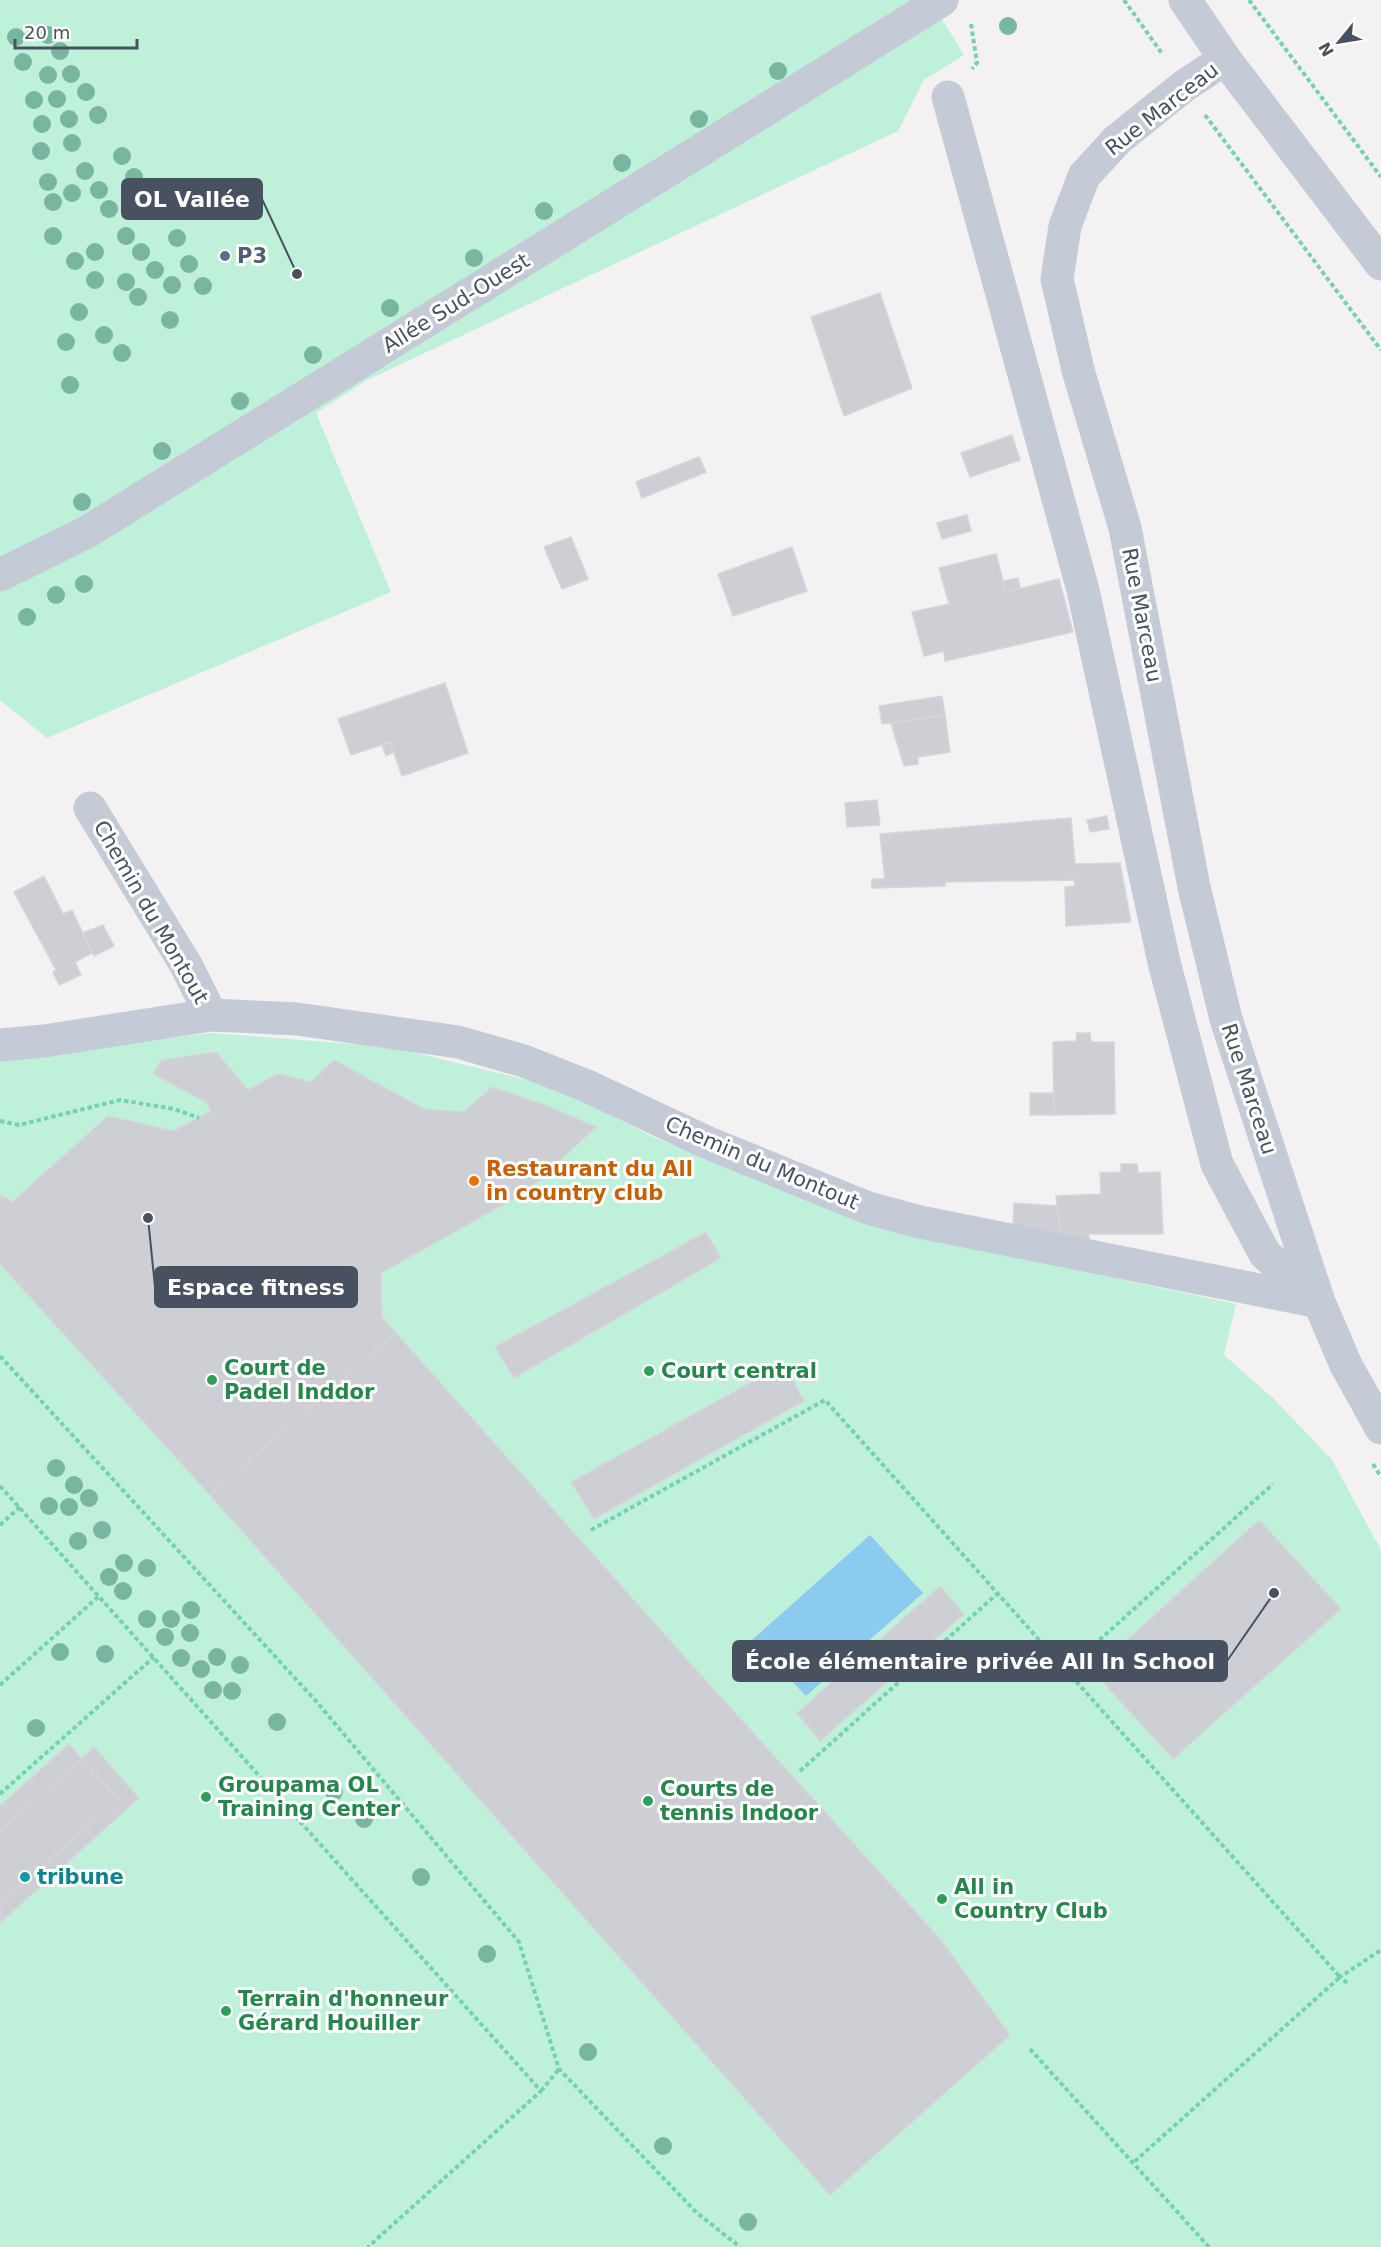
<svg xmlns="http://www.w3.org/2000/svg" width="1381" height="2247" font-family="'DejaVu Sans',sans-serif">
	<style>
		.green { fill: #bff1da }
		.water { fill: #8bcbef }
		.building { fill: #cdcfd5; stroke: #d5d6dc; stroke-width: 1.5 }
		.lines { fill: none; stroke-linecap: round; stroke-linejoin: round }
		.path { stroke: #76d1b1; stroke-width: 4; stroke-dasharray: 4.5 3; stroke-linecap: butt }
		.minor { stroke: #c4cbd6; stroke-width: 33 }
		.tree { fill: #79b6a0 }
		.service-dot { fill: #5c6f8a; stroke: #fff; stroke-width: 2 }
		.food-dot { fill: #e8710a; stroke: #fff; stroke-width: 2 }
		.leisure-dot { fill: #2e9e5b; stroke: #fff; stroke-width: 2 }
		.culture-dot { fill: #0f9aa8; stroke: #fff; stroke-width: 2 }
		.labels { text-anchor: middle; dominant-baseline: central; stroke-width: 6; stroke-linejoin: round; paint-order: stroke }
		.street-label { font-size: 21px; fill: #48515f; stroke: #fff }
		.service-label { font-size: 21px; font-weight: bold; fill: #4e5e75; stroke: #fff; text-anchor: start }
		.food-label { font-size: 21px; font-weight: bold; fill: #c56008; stroke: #fff; text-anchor: start }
		.leisure-label { font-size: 21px; font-weight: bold; fill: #27864d; stroke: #fff; text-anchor: start }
		.culture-label { font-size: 21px; font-weight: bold; fill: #0d838f; stroke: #fff; text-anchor: start }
		.leader { fill: none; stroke: #48515f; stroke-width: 2 }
		.callout-dot { fill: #48515f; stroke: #fff; stroke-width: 2 }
		.callout { fill: #48515f; stroke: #48515f; stroke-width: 2 }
		.callout-label { font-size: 22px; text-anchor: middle; font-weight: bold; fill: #fff }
	</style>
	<rect width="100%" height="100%" fill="#f3f1f1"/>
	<path class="green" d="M 0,0 L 930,0 L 964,55 L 924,80 L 898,131 L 367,380 L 316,413 L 391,592 L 47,738 L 0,700 Z
		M 212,1033 L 391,1047 L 556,1087 L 651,1136 L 871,1226 L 1236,1304 L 1224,1355 L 1275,1400 L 1332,1460 L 1381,1550 L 1381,2247 L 0,2247 L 0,1057 Z"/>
	<path class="water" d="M 870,1535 L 923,1593 L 806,1696 L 752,1640 Z"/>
	<path class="building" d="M 880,293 L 912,388 L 844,416 L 811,317 Z
		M 1012,435 L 1020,460 L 970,477 L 961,453 Z
		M 699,457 L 706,472 L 642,498 L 636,482 Z
		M 967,515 L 971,531 L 942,539 L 937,523 Z
		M 571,537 L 588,579 L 562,589 L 544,547 Z
		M 792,547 L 807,591 L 733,616 L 718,574 Z
		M 996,554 L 1006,592 L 1059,579 L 1073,632 L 945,661 L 944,651 L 924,656 L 912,612 L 949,604 L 939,568 Z
		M 1018,578 L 1020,588 L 1006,592 L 1003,581 Z
		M 445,683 L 468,753 L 402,776 L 390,742 L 351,755 L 338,719 Z
		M 942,696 L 945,715 L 882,724 L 879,706 Z
		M 945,715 L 950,752 L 918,757 L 918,764 L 904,766 L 891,723 Z
		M 390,742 L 394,752 L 386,756 L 382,745 Z
		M 877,800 L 880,825 L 847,827 L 845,803 Z
		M 1107,816 L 1109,829 L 1090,832 L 1087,820 Z
		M 1071,818 L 1075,864 L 1120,863 L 1131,922 L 1066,926 L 1065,887 L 1075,886 L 1074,880 L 945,882 L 945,886 L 872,888 L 872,879 L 885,879 L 880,834 Z
		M 44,876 L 63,914 L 72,910 L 92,953 L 75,962 L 81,975 L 59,985 L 53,972 L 56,970 L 14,892 Z
		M 103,925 L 114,946 L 94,956 L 83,933 Z
		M 1077,1033 L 1090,1033 L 1091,1042 L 1114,1042 L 1115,1114 L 1054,1115 L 1053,1042 L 1076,1041 Z
		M 216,1052 L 248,1090 L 278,1074 L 311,1082 L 334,1060 L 424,1109 L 464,1112 L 492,1087 L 550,1107 L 596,1127 L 526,1192 L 381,1273 L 382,1317 L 396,1333 L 210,1495 L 0,1264 L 0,1195 L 12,1202 L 108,1116 L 174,1131 L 211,1111 L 206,1102 L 153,1074 L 162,1060 Z
		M 1030,1093 L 1054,1093 L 1054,1115 L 1030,1115 Z
		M 1121,1164 L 1137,1164 L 1138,1173 L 1160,1172 L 1163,1234 L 1089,1234 L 1089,1244 L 1061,1237 L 1056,1196 L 1101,1194 L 1100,1173 L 1121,1172 Z
		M 1014,1203 L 1057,1206 L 1061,1237 L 1013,1228 Z
		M 706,1232 L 721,1258 L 514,1378 L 495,1347 Z
		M 396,1333 L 690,1663 L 940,1939 L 1010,2035 L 830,2195 L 210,1495 Z
		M 784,1364 L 804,1401 L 594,1519 L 571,1482 Z
		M 1259,1520 L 1341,1609 L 1173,1759 L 1093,1671 Z
		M 940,1586 L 964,1614 L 820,1741 L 797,1713 Z
		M 69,1744 L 118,1799 L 0,1905 L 0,1806 Z
		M 94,1747 L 139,1798 L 0,1923 L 0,1832 Z"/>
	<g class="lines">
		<path class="path" d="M 1124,0 L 1163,55
			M 1249,0 L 1381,177
			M 971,24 L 977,63 L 972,69
			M 1205,115 L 1381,350
			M 0,1121 L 19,1125 L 120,1100 L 174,1109 L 199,1118
			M 0,1356 L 315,1700 L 519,1942 L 559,2069 L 696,2212 L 740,2247
			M 1373,1464 L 1381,1477
			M 0,1486 L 541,2091 L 368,2247
			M 0,1525 L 20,1507
			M 591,1530 L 825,1400 L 1340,1977 L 1133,2163
			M 1066,1670 L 1273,1484
			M 0,1685 L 99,1596
			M 800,1771 L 997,1594
			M 0,1794 L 154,1657
			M 1347,1983 L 1340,1977 L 1381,1950
			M 1030,2049 L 1209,2247
			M 541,2091 L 559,2069"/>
		<path class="minor" d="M 1185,0 L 1225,59 L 1381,264
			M 1225,59 L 1184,86 L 1117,140 L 1084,176 L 1065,226 L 1057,279 L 1078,370 L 1125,528 L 1194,887 L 1226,1019 L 1319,1302 L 1346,1365 L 1381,1428
			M 948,97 L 1083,590 L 1164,962 L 1217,1164 L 1265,1254 L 1318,1301
			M 0,575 L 87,532 L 942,0
			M 90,808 L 186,965 L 211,1015
			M 0,1045 L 44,1041 L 211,1015 L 297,1019 L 458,1042 L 524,1061 L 587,1086 L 706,1142 L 868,1208 L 920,1222 L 1319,1302"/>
	</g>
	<g class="tree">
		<circle cx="1008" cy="26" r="9"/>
		<circle cx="48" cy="35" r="9"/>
		<circle cx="16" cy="37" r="9"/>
		<circle cx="60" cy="51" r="9"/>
		<circle cx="23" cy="62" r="9"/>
		<circle cx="778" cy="71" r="9"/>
		<circle cx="71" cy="74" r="9"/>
		<circle cx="48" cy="75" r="9"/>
		<circle cx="86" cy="92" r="9"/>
		<circle cx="57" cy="99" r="9"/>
		<circle cx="34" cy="100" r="9"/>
		<circle cx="98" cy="115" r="9"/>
		<circle cx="69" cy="119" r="9"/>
		<circle cx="699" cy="119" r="9"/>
		<circle cx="42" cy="124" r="9"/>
		<circle cx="72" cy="143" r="9"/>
		<circle cx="41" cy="151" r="9"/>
		<circle cx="122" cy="156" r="9"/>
		<circle cx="622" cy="163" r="9"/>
		<circle cx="85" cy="171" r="9"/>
		<circle cx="134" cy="177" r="9"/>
		<circle cx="48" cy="182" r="9"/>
		<circle cx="99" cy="190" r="9"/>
		<circle cx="72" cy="193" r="9"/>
		<circle cx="53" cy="202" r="9"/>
		<circle cx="109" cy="209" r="9"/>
		<circle cx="544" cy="211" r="9"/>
		<circle cx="53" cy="236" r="9"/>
		<circle cx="126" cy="236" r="9"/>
		<circle cx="177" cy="238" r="9"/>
		<circle cx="95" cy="252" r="9"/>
		<circle cx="141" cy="252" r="9"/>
		<circle cx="474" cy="258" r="9"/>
		<circle cx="75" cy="261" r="9"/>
		<circle cx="189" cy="264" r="9"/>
		<circle cx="155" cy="270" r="9"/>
		<circle cx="95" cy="280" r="9"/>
		<circle cx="126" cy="282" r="9"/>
		<circle cx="172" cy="285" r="9"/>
		<circle cx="203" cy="286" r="9"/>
		<circle cx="138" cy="297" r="9"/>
		<circle cx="390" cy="308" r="9"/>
		<circle cx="79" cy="312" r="9"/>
		<circle cx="170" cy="320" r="9"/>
		<circle cx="104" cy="335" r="9"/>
		<circle cx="66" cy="342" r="9"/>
		<circle cx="122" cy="353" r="9"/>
		<circle cx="313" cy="355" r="9"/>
		<circle cx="70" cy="385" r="9"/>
		<circle cx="240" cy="401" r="9"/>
		<circle cx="162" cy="451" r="9"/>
		<circle cx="82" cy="502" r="9"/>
		<circle cx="84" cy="584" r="9"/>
		<circle cx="56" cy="595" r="9"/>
		<circle cx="27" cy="617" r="9"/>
		<circle cx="56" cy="1468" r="9"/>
		<circle cx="74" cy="1485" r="9"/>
		<circle cx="89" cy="1498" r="9"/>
		<circle cx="49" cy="1506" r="9"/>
		<circle cx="69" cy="1507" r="9"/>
		<circle cx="102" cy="1530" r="9"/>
		<circle cx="78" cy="1541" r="9"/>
		<circle cx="124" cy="1563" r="9"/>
		<circle cx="147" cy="1568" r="9"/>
		<circle cx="109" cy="1577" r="9"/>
		<circle cx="123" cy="1591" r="9"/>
		<circle cx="191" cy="1610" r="9"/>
		<circle cx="147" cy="1619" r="9"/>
		<circle cx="171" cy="1619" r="9"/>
		<circle cx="190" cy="1633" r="9"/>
		<circle cx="165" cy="1637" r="9"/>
		<circle cx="60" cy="1652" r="9"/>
		<circle cx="105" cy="1654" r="9"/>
		<circle cx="217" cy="1657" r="9"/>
		<circle cx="181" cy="1658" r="9"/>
		<circle cx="240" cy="1665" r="9"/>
		<circle cx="201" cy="1669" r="9"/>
		<circle cx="213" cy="1690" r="9"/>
		<circle cx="232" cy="1691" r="9"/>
		<circle cx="277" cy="1722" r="9"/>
		<circle cx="36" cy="1728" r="9"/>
		<circle cx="334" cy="1792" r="9"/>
		<circle cx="364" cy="1819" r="9"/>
		<circle cx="421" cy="1877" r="9"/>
		<circle cx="487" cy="1954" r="9"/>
		<circle cx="588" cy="2052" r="9"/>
		<circle cx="663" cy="2146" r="9"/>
		<circle cx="748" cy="2222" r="9"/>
	</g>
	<circle class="service-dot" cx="225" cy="256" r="6"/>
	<circle class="food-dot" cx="474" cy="1181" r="6"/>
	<g class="leisure-dot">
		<circle cx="649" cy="1371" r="6"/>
		<circle cx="212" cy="1380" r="6"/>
		<circle cx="206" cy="1797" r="6"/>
		<circle cx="648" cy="1801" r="6"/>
		<circle cx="942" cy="1899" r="6"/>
		<circle cx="226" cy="2011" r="6"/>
	</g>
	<circle class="culture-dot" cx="25" cy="1877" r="6"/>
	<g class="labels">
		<g class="street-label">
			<text transform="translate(1162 109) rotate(-38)">Rue Marceau</text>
			<text transform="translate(456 303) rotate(-32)">Allée Sud-Ouest</text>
			<text transform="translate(1142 615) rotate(79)">Rue Marceau</text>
			<text transform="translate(151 912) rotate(60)">Chemin du Montout</text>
			<text transform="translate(1249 1089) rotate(72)">Rue Marceau</text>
			<text transform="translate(762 1163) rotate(23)">Chemin du Montout</text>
		</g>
		<g class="service-label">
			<text x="237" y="256">P3</text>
		</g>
		<g class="food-label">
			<text x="486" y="1169">Restaurant du All<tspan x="486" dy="24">in country club</tspan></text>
		</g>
		<g class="leisure-label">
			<text x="224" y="1368">Court de<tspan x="224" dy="24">Padel Inddor</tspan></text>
			<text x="661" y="1371">Court central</text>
			<text x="218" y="1785">Groupama OL<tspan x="218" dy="24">Training Center</tspan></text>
			<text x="660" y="1789">Courts de<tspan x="660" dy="24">tennis Indoor</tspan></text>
			<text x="954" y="1887">All in<tspan x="954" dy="24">Country Club</tspan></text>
			<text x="238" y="1999">Terrain d'honneur<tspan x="238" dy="24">Gérard Houiller</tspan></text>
		</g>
		<g class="culture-label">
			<text x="37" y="1877">tribune</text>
		</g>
	</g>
	<path class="leader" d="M297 274L262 199M148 1218L155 1287M1274 1593L1227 1661"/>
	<g class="callout-dot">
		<circle cx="297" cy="274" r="6"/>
		<circle cx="148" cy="1218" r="6"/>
		<circle cx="1274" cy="1593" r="6"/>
	</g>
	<g class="callout">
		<rect x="122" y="179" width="140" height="40" rx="6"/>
		<rect x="155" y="1267" width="202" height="40" rx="6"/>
		<rect x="733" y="1641" width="494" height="40" rx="6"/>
	</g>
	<g class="callout-label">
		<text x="192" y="207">OL Vallée</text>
		<text x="256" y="1295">Espace fitness</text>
		<text x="980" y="1669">École élémentaire privée All In School</text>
	</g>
	<g transform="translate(1339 42) rotate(240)" stroke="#ffffff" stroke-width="4.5" paint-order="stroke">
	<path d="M0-4.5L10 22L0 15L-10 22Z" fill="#48515f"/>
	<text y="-9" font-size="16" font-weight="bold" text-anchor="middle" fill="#48515f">N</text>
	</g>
	<path d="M15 39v9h122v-9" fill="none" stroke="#48515f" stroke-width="3"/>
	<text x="24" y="39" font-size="18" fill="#48515f" stroke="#ffffff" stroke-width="4.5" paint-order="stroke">20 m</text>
</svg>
